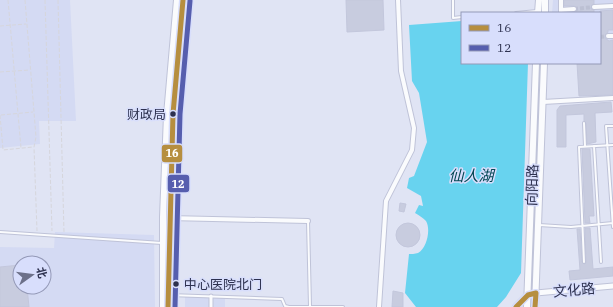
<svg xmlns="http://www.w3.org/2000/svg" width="613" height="307" font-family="'IBM Plex Serif','Noto Sans SC',serif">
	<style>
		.built { fill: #d4daf3; fill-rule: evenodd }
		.water { fill: #68d3ef }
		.building { fill: #c8ccdf; stroke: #c3c7dc }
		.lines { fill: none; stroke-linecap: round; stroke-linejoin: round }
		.minor-tunnel { stroke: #bcc0d3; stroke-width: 4; stroke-dasharray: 4 2; stroke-linecap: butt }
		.service-casing { stroke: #bfc3d8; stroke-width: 4 }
		.pedestrian-casing { stroke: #bfc3d8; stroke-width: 5 }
		.minor-casing { stroke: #bfc3d8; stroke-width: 6 }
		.tertiary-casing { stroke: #bfc3d8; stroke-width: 7 }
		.secondary-casing { stroke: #bfc3d8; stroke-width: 8 }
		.path { stroke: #d6d6dc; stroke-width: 1; stroke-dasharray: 4 2; stroke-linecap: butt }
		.service { stroke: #fafbfd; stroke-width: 2 }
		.pedestrian { stroke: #fafbfd; stroke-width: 3 }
		.minor { stroke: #fafbfd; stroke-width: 4 }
		.tertiary { stroke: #fafbfd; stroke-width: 5 }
		.secondary { stroke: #fafbfd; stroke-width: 6 }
		.bus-1-casing { stroke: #d8defc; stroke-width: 8 }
		.bus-2-casing { stroke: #d8defc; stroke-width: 8 }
		.bus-1 { stroke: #b68e3f; stroke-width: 5 }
		.bus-2 { stroke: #565eae; stroke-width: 5 }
		.bus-dot { fill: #2d314f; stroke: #d8defc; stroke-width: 1.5 }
		.labels { text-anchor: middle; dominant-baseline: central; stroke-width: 3; stroke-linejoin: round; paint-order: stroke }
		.bus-label { font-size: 13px; fill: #2d314f; stroke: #d8defc; text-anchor: end }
		.street-label { font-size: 14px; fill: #2d314f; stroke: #d8defc }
		.water-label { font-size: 15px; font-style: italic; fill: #034653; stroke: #d8defc }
		.line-badge { stroke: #d8defc; stroke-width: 1.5 }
		.badge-label { font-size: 11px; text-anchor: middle; font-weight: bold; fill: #fff }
	</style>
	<rect width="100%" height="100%" fill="#e0e4f4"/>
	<path class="built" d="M 0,0 L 70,0 L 76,121 L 39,121 L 40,144 L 0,148 Z
		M 553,0 L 613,0 L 613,40 L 600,41 L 600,13 L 552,13 Z
		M 55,232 L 154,235 L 155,307 L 0,307 L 0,247 L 54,248 ZM 20,263 L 44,263 L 44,287 L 20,287 Z
		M 185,295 L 225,297 L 225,307 L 185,307 Z"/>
	<path class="water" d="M 462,21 L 462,63 L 528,63 L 521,273 L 506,297 L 497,307 L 416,307 L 405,293 L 409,254 C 411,254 415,254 418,253 C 427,248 431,229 426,221 C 423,218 419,215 415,213 L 419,205 L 423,206 L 421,196 L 407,188 L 409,178 L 414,176 L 427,142 L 419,93 L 412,81 L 409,25 Z"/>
	<path class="building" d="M 346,0 L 383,0 L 384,30 L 347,32 Z
		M 564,0 L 594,0 L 594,4 L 591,7 L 591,9 L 594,10 L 594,13 L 568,13 L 576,12 L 577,8 L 574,6 L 564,6 Z
		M 613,10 L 613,30 L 608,30 L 608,32 L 605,36 L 605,38 L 609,41 L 613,40 L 613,95 L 579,96 L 577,63 L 600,63 L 600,11 Z
		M 611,102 L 612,112 L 595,113 L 596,142 L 587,144 L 586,123 L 584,121 L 584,114 L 566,115 L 566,147 L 557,147 L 557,110 L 560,106 Z
		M 582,149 L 590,149 L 594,216 L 589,216 L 590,223 L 585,223 Z
		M 400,203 L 406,204 L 404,212 L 399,211 Z
		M396 235a12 12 0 1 1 24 0a12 12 0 1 1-24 0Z
		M 585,228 L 590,228 L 593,269 L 613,267 L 613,276 L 570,280 L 569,271 L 580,270 L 577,229 L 580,229 L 582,262 L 584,264 L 586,263 Z
		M 20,265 L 20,287 L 27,287 L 29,307 L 0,307 L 0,267 Z
		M 393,291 L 403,293 L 403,307 L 392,307 Z"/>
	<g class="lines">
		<path class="minor-tunnel" d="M 574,9 L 594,7
			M 600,37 L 608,36"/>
		<g class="service-casing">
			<path id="service" d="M 453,0 L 453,18 L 462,17
				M 516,13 L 537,11
				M 584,123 L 585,146
				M 613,126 L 606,126 L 613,227
				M 594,146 L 601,262
				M 308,221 L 310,306
				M 539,225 L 571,227 L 613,223
				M 0,232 L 162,243
				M 584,262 L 579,147 L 613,145
				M 169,295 L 282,299 L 285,306 L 289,307 L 343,307"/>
		</g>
		<g class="pedestrian-casing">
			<path id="pedestrian" d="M 211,307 L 211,296"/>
		</g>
		<g class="minor-casing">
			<path id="minor" d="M 561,0 L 561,13
				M 594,7 L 613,6
				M 561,10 L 574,9
				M 608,36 L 613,36
				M 543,102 L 613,98
				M 169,218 L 308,221
				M 379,307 L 386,201 L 412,150 L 414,128 L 401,71 L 398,0"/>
		</g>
		<g class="tertiary-casing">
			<path id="tertiary" d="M 528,295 L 536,293 L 613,286"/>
		</g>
		<g class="secondary-casing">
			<path id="secondary" d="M 538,13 L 539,0
				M 545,13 L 545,0
				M 163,307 L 163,217 L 167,115 L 177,0
				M 168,307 L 169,243 L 173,114 L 183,0
				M 516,307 L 528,295
				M 527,307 L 536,63
				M 535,307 L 544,63"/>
		</g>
		<path class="path" d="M 8,0 L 21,148
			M 25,0 L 36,137 L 34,147 L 37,231
			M 45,0 L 52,231
			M 58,0 L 64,233
			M 0,26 L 26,24
			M 0,72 L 30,70
			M 0,115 L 3,150 L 33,147
			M 1,115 L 33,112"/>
		<use href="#service" class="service"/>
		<use href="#pedestrian" class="pedestrian"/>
		<use href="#minor" class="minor"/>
		<use href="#tertiary" class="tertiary"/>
		<use href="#secondary" class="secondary"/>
		<g class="bus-1-casing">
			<path id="bus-1" d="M 168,307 L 173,114 L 183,0
				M 516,307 L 528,295 L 536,293 L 535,307"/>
		</g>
		<g class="bus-2-casing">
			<path id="bus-2" d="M 175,307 L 180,114 L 190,1"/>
		</g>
		<use href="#bus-1" class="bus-1"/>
		<use href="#bus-2" class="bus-2"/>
	</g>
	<g class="bus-dot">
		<circle cx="173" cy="114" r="3.5"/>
		<circle cx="176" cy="284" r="3.5"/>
	</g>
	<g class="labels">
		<g class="bus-label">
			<text x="166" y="114">财政局</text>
			<text x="184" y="284" text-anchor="start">中心医院北门</text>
		</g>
		<g class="street-label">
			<text transform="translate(532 185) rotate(-88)">向阳路</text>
			<text transform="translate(574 290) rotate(-5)">文化路</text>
		</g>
		<g class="water-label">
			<text x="471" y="175">仙人湖</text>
		</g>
	</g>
	<g class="line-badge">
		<rect x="161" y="144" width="22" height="19" rx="4" fill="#b68e3f"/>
		<rect x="167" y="174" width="23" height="19" rx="4" fill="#565eae"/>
	</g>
	<g class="badge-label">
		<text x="172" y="157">16</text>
		<text x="178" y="188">12</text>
	</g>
	<rect x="461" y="12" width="140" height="52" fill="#d8defc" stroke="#9499b7"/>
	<rect x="469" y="25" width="20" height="6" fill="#b68e3f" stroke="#9499b7"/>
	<text x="497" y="32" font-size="12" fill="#2d314f">16</text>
	<rect x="469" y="45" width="20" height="6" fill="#565eae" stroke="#9499b7"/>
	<text x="497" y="52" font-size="12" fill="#2d314f">12</text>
	<g transform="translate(32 275) rotate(76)"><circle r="19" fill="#d8defc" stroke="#9499b7"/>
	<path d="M0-3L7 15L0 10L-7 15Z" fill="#6c7089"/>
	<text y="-6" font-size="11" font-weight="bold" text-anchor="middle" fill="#2d314f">北</text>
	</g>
</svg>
